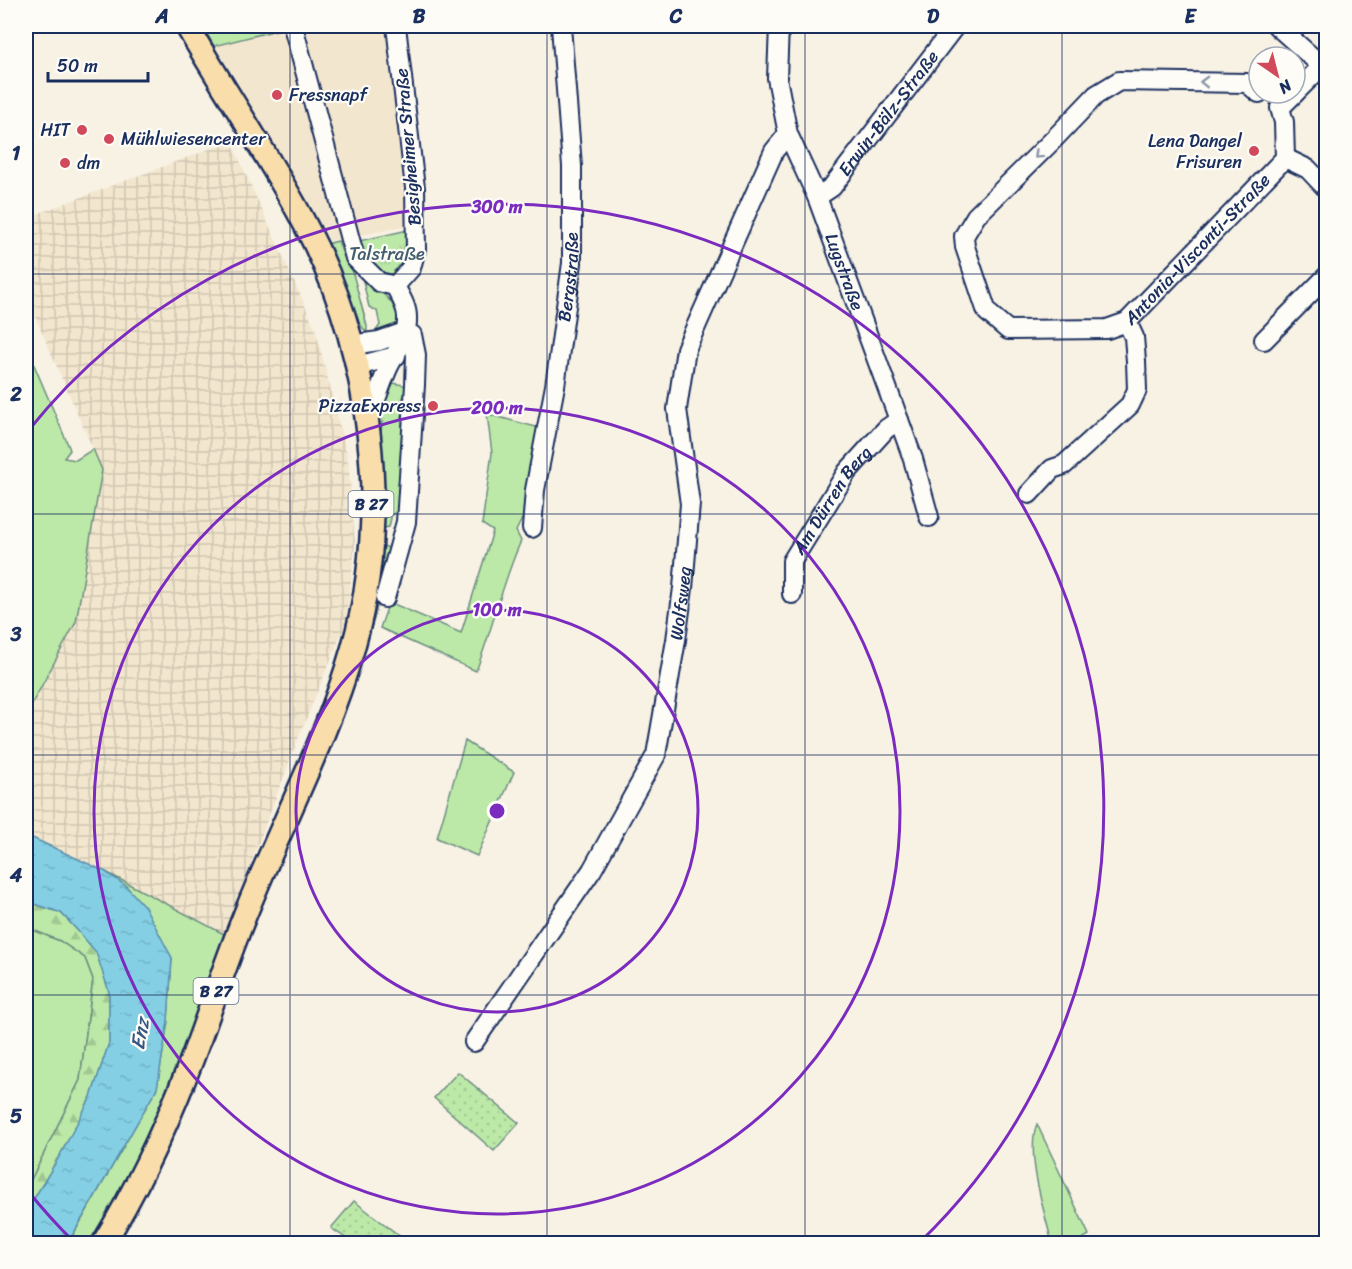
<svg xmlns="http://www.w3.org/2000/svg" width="1352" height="1269" font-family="Sriracha,sans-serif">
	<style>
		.built { fill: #f3e6ce }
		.industrial { fill: url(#industrial-grid) }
		.grass { fill: #bce9a7; stroke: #6c8c82; stroke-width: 1.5 }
		.forest { fill: url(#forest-firs); stroke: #6c8c82; stroke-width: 1.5 }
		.park { fill: url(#park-tufts); stroke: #6c8c82; stroke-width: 1.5 }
		.garden { fill: url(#garden-dots); stroke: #6c8c82; stroke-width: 1.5 }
		.water { fill: url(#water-ripples); stroke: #5a8fae; stroke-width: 1.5 }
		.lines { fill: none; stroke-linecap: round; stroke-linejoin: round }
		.minor-casing { stroke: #1b2f5e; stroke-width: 22 }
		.major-casing { stroke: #1b2f5e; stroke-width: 27 }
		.minor { stroke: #fdfcf7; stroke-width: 18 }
		.major { stroke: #f9ddab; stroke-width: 22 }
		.oneway { stroke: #8c96aa }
		.grid { fill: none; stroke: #1b2f5e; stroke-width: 1.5; stroke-opacity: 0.55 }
		.ring { fill: none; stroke: #7b2cbf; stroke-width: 3 }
		.poi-dot { fill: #d1495b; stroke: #fdfcf7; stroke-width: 2 }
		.labels { text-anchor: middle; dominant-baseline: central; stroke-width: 4.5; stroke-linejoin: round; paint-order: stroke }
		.shield { fill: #fdfcf7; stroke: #5f6c8c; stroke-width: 1.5 }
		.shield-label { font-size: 16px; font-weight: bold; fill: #1b2f5e }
		.poi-label { font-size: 18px; fill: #1b2f5e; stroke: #fdfcf7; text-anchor: start }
		.street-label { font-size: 18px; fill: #1b2f5e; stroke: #fdfcf7 }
		.park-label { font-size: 18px; fill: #435e70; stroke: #fdfcf7 }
		.water-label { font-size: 20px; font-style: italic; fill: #355780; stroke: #fdfcf7 }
		.centre { fill: #7b2cbf; stroke: #fdfcf7; stroke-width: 3 }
		.ring-label { font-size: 18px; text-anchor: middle; font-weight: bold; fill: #7b2cbf; stroke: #fdfcf7; stroke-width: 4.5; stroke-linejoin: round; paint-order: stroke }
		.neatline { fill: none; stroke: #1b2f5e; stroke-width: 2 }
		.grid-label { font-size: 20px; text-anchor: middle; font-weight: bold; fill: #1b2f5e }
	</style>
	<defs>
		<pattern id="industrial-grid" width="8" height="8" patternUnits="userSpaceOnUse" patternTransform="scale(1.5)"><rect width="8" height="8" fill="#f3e6ce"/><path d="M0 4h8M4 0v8" fill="none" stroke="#d0c6b3"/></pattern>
		<pattern id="forest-firs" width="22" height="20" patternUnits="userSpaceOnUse" patternTransform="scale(1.5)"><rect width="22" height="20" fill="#bce9a7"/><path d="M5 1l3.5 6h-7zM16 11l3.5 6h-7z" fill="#a1c892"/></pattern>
		<pattern id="park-tufts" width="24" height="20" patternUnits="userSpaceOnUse" patternTransform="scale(1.5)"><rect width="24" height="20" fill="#bce9a7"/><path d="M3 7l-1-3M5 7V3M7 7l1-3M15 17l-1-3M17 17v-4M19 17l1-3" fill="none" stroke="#a1c892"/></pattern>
		<pattern id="garden-dots" width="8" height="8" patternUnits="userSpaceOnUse" patternTransform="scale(1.5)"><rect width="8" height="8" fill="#bce9a7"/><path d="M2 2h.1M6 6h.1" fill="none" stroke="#a1c892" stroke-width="1.8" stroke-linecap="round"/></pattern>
		<pattern id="water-ripples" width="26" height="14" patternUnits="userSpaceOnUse" patternTransform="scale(1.5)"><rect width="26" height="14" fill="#84cfe4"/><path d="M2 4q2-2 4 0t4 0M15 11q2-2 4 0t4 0" fill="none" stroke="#71b2c6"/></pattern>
	</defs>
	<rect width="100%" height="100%" fill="#f8f2e4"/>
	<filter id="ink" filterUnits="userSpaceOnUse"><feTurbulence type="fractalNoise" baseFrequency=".0167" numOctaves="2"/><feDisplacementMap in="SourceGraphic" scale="12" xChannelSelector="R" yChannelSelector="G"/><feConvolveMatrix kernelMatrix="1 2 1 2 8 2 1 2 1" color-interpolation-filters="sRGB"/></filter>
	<g filter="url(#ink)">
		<path class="built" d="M 203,26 L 282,26 L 284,29 L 308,26 L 385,26 L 408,226 L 330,241 Z"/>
		<path class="industrial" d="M 231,141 L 315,328 L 348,458 L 355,543 L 347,620 L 298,739 L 224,934 L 104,871 L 26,835 L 26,715 L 76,622 L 102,470 L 26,296 L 26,218 Z"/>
		<path class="grass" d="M 202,26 L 280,26 L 281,29 L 214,46 Z
			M 338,241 L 343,255 L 352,270 L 367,326 L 367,333 L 354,317 L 326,244 Z
			M 365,280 C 380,291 395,300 398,319 L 395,328 L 373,335 L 380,325 L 377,311 L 369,307 L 363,281 Z
			M 26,346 L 69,447 L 70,450 L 64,458 L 76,460 L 93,449 L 102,470 L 76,622 L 26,715 Z
			M 388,382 L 409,386 L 408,396 L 403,397 L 399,511 L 392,514 L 389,527 L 384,528 L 381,545 L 389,548 L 390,553 L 374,619 L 355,675 L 385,395 Z
			M 487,414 L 540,428 L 525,513 L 516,531 L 521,541 C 502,583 493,628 476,671 L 380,628 L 389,602 L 461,633 L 493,531 L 482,524 L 492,453 Z
			M 465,741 L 514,772 L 477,856 L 437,838 Z
			M 104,871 L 224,934 L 165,1110 L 94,1243 L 68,1244 L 157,1088 L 168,1021 L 172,958 L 126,886 Z
			M 26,927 L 60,941 L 85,958 L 93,979 L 80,1080 L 26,1190 Z
			M 1037,1124 L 1089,1235 L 1076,1243 L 1052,1243 C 1045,1214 1025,1152 1037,1124 Z"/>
		<path class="forest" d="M 26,901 L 61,913 L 78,931 L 96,952 L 109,991 L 109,1043 L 91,1097 L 59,1157 L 26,1212 L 26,1190 L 80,1080 L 93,979 L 85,958 L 60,941 L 26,927 Z"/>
		<path class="park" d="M 408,230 C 408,238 409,247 408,255 C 407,259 403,263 401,267 C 386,289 362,257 359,241 Z"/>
		<path class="garden" d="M 458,1072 L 519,1123 L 494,1151 L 434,1098 Z
			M 354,1201 L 409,1243 L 353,1243 L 331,1228 Z"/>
		<path class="water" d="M 26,835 L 104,871 L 126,886 L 145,907 L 172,958 L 168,1021 L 157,1088 L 68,1243 L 26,1243 L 26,1212 L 59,1157 L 91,1097 L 109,1043 L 109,992 L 96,952 L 78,931 L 61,913 L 26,901 Z"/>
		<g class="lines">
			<g class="minor-casing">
				<g id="minor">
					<path d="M 293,26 L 355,258 L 379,282 L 395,286"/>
					<path id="s1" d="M 779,26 L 777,78 L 788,134 L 817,197 L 899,420 L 913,459 L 929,517"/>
					<path d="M 1277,26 L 1322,66"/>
					<path id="s2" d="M 1259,93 L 1247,83 L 1119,81 L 1096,95 L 1052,141 L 976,216 L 964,236 L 965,247 L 987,312 L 1008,330 L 1107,329 L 1127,322 L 1285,158 L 1284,122 L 1280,108 L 1295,93"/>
					<path d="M 1295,93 L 1326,62"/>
					<path d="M 1285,158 L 1308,169 L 1326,188"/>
					<path id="s3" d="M 817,197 L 832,187 L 955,26"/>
					<path d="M 395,286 L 411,268 L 416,249 L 415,188 L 396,26"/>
					<path d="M 1264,340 L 1326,277"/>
					<path d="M 351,345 L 379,341 L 405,332 L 412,335 L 416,355 L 415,385 L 406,522 L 385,598"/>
					<path d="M 357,366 L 396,356"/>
					<path d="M 368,419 C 376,402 381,383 389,366 C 397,351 408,336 407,317 C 407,306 400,296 395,286"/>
					<path d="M 1029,494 L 1052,469 L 1064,465 L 1130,405 L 1137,390 L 1136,361 L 1134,337 L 1127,322"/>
					<path id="s4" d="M 532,528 L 535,490 L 555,386 L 572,263 L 572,166 L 561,26"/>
					<path id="s5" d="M 792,594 L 792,561 L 847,472 L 886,429 L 899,420"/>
					<path id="s6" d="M 474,1042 L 592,870 L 656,755 L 676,640 L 683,588 L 690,504 L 677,409 L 686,349 L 774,151 L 788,134"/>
				</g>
			</g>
			<g class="major-casing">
				<path id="major" d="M 103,1244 C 136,1190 164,1131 187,1072 C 209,1016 226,960 249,905 C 284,819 328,736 353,648 C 391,513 372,354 308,230 C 272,160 226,94 187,26"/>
			</g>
			<use href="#minor" class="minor"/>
			<use href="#major" class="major"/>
		</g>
		<defs><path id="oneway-chevron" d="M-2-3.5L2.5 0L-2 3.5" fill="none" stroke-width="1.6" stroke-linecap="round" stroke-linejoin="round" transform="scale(1.5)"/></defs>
		<g class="oneway">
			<use href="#oneway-chevron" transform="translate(1204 82) rotate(-179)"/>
			<use href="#oneway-chevron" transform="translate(1038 155) rotate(136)"/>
		</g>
	</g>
	<path class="grid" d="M 290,26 L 290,1244M 547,26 L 547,1244M 805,26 L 805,1244M 1062,26 L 1062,1244M 26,274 L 1326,274M 26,514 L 1326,514M 26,755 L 1326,755M 26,995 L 1326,995"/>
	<g class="ring">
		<circle cx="497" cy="811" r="201"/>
		<circle cx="497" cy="811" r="403"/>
		<path d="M74 1242A604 604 0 0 1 28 1191M28 431A604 604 0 1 1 920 1242"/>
	</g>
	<g class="poi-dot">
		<circle cx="277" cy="95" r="6"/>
		<circle cx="82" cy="130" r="6"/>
		<circle cx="109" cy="139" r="6"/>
		<circle cx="1254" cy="151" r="6"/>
		<circle cx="65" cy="163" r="6"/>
		<circle cx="433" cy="406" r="6"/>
	</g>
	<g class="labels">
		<g class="shield">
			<rect x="348.5" y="491" width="45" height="26" rx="4.5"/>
			<rect x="193.5" y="978" width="45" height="26" rx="4.5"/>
		</g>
		<g class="shield-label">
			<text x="371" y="504">B 27</text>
			<text x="216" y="991">B 27</text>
		</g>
		<g class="poi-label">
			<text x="289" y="95">Fressnapf</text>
			<text x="70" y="130" text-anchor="end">HIT</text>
			<text x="121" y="139">Mühlwiesencenter</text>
			<text x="1242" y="141" text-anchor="end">Lena Dangel<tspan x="1242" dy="21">Frisuren</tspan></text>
			<text x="77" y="163">dm</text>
			<text x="421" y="406" text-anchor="end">PizzaExpress</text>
		</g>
		<g class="street-label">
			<text stroke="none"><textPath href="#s3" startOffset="111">Erwin-Bälz-Straße</textPath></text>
			<text transform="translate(408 147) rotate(-95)">Besigheimer Straße</text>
			<text stroke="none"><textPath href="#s2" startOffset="693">Antonia-Visconti-Straße</textPath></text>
			<text stroke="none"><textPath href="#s1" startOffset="258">Lugstraße</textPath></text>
			<text stroke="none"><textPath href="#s4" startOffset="254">Bergstraße</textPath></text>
			<text stroke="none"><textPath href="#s5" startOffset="106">Am Dürren Berg</textPath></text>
			<text stroke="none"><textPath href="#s6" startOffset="494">Wolfsweg</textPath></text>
		</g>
		<g class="park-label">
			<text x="387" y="254">Talstraße</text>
		</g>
		<g class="water-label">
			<text transform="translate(140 1034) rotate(-80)">Enz</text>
		</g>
	</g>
	<circle cx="497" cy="811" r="9" class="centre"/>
	<g class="ring-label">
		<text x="497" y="213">300 m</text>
		<text x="497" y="414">200 m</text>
		<text x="497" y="616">100 m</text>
	</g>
	<rect width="1352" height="1269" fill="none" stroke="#fdfcf7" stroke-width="66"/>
	<g transform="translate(1277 75) rotate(145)"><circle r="28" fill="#fdfcf7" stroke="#a3aaba" stroke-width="1.5"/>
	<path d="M0-4.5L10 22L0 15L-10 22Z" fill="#d1495b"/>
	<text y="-9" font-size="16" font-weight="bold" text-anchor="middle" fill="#1b2f5e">N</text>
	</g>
	<path d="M48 72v9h100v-9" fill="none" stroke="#1b2f5e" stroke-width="3"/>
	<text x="57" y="72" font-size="18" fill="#1b2f5e" stroke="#fdfcf7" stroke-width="4.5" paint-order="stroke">50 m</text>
	<rect x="33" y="33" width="1286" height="1203" class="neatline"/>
	<g class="grid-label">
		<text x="162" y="23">A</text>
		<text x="419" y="23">B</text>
		<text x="676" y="23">C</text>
		<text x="933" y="23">D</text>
		<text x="1190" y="23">E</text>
		<text x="16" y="160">1</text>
		<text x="16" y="401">2</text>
		<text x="16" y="641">3</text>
		<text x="16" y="882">4</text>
		<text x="16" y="1123">5</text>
	</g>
</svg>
